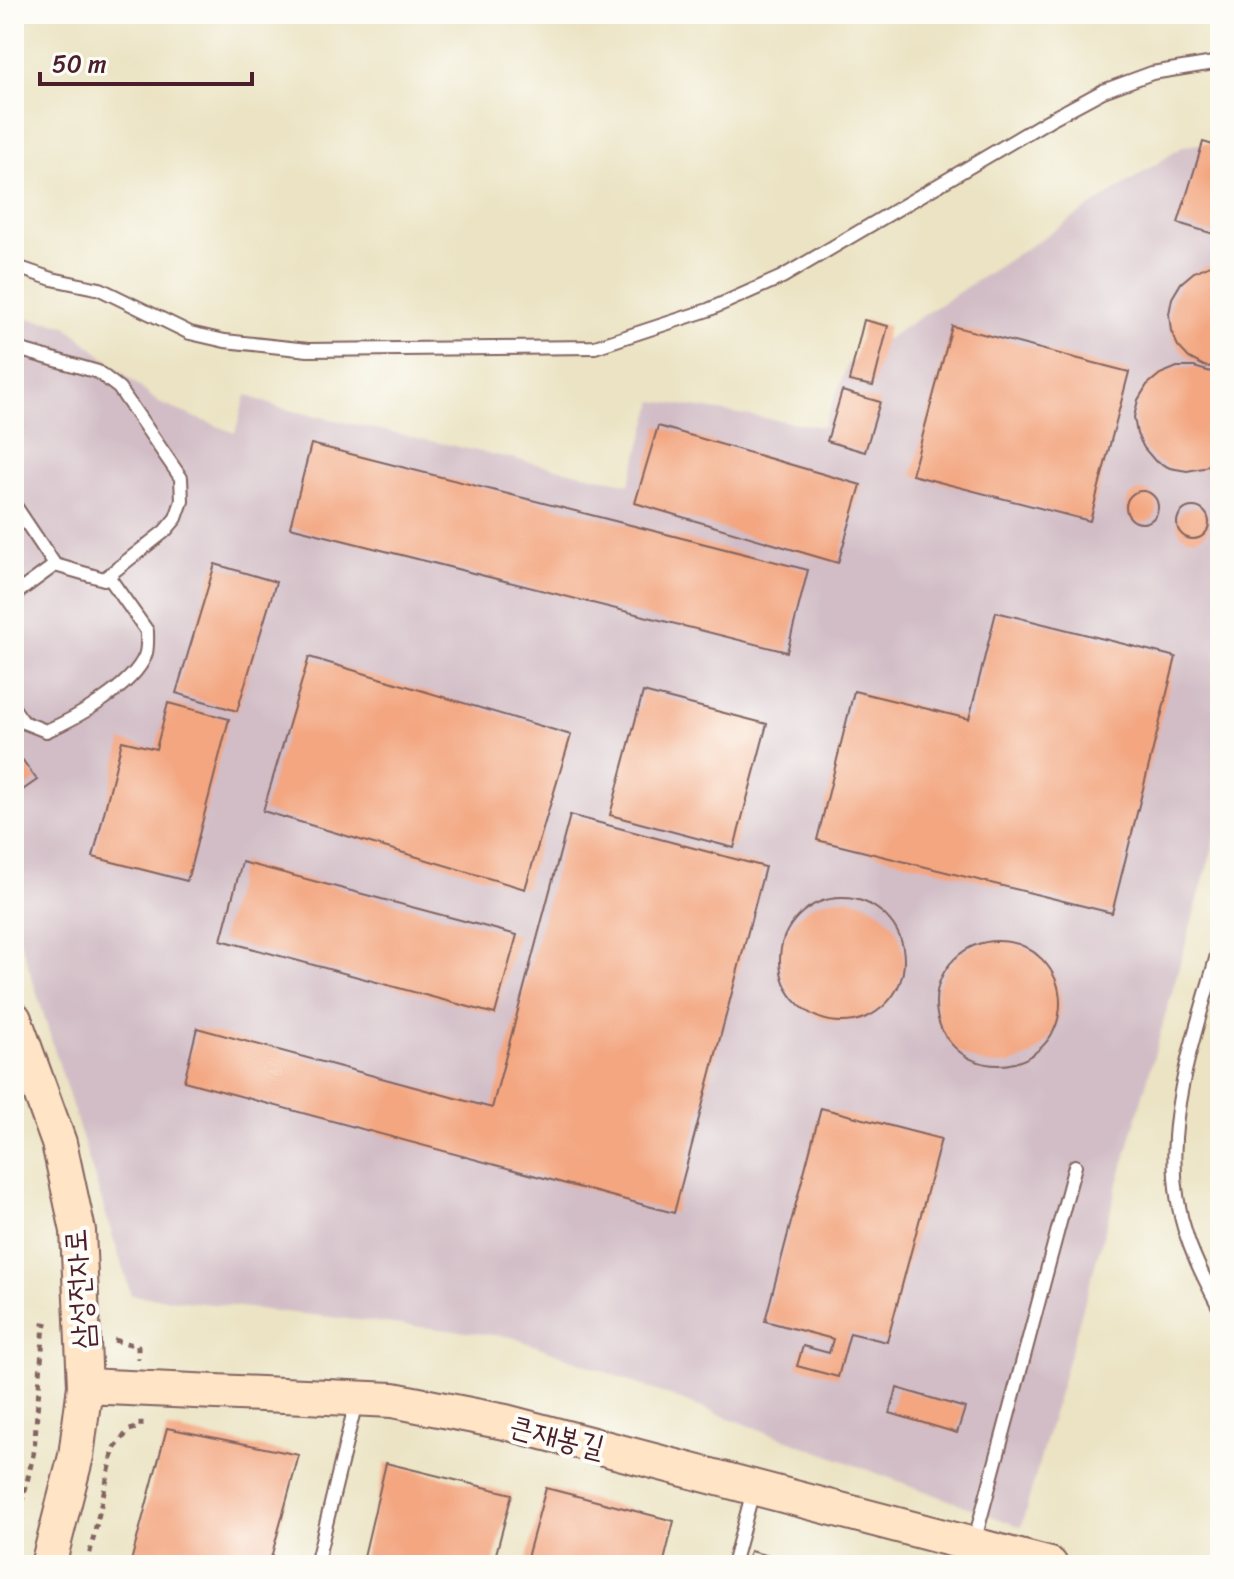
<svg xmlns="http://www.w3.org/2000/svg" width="1234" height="1579" font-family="Sriracha,'Poor Story',sans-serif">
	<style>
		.industrial { fill: #d2bdc6 }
		.building { fill: #f3a680 }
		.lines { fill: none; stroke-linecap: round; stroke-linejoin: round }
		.lane-casing { stroke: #826460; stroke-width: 16 }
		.secondary-casing { stroke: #826460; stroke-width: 38 }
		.path { stroke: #826460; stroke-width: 5; stroke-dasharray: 6 6; stroke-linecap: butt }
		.lane { stroke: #fff; stroke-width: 12 }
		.secondary { stroke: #ffe4c6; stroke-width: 34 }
		.labels { text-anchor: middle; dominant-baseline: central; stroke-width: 8; stroke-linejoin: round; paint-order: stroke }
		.street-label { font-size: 30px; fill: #4a1f2b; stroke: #fdfcf7 }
	</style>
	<rect width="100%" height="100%" fill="#fdfcf7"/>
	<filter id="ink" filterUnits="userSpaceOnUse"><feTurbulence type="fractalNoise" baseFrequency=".0125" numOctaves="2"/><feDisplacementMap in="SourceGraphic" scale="16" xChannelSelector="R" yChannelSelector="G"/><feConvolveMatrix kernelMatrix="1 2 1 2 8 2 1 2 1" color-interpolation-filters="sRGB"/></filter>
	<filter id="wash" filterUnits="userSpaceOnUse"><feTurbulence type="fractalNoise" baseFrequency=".006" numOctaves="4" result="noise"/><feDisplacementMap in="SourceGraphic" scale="32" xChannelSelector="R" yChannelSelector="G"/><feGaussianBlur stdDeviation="1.8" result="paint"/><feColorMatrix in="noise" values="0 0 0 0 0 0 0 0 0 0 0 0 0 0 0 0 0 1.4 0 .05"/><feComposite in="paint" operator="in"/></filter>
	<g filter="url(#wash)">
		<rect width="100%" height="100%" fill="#ebe3c3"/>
		<path class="industrial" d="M 1220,141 L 1220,822 L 1021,1527 L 512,1337 L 131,1295 L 14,920 L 14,316 L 65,325 L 159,403 L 235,433 L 246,395 L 280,408 L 629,484 L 654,401 L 823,427 L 848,364 L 1184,146 Z"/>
		<g id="blocks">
			<path class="building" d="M 1203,142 L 1220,147 L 1220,236 L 1178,223 Z
				M 1210,265 L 1220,265 L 1220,368 L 1204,366 L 1189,358 L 1178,346 L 1171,331 L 1169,314 L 1172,298 L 1181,283 L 1194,272 Z
				M 864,320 L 888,326 L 873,386 L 849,381 Z
				M 952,326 L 1129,372 L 1090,521 L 912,475 Z
				M 1177,367 L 1194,367 L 1211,372 L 1220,379 L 1220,458 L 1203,468 L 1187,471 L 1170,468 L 1155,461 L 1144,448 L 1137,434 L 1134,417 L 1138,400 L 1147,385 L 1160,374 Z
				M 842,391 L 880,402 L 865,452 L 827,441 Z
				M 658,426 L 861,485 L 838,563 L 635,503 Z
				M 311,444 L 808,570 L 787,652 L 290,527 Z
				M1126 507a16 16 0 1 1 32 0a16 16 0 1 1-32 0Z
				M1177 523a16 16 0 1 1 32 0a16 16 0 1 1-32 0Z
				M 215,564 L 276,582 L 237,711 L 176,693 Z
				M 996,612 L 1176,657 L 1112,913 L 817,840 L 854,691 L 969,719 Z
				M 309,657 L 571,735 L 525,889 L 263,811 Z
				M 643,692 L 767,724 L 734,848 L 610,815 Z
				M 168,703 L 229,719 L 187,881 L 93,857 L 122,741 L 156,749 Z
				M 14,748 L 37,780 L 14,796 Z
				M 570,815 L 765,867 L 674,1213 L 184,1081 L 197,1028 L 492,1108 Z
				M 242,862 L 517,935 L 495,1014 L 221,940 Z
				M780 960a62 62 0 1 1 124 0a62 62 0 1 1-124 0Z
				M936 1003a62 62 0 1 1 124 0a62 62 0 1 1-124 0Z
				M 821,1108 L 941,1139 L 887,1342 L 850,1333 L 838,1377 L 797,1366 L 803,1346 L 829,1353 L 833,1339 L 765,1321 Z
				M 897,1388 L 965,1408 L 957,1433 L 890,1413 Z
				M 167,1428 L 299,1455 L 269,1565 L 130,1565 Z
				M 386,1463 L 512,1494 L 493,1565 L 362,1565 Z
				M 546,1488 L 674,1521 L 663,1565 L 525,1565 Z
				M 750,1551 L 800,1564 L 800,1565 L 746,1565 Z"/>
		</g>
	</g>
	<g filter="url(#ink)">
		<use href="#blocks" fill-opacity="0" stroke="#826460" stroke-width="2"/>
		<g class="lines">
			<g class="lane-casing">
				<path id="lane" d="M 14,266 L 52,279 L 100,289 L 190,333 L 225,341 L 308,350 L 595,347 L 708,310 L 782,277 L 1049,120 L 1103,91 L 1152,73 L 1220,62
					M 14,348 L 98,372 L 119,388 L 181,478 L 182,501 L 176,518 L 165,531 L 104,579 L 55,565 L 14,504
					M 14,595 L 55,565
					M 14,709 L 23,722 L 46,731 C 75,719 133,686 145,656 C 148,649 147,638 147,631 L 108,576
					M 1220,944 C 1195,1039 1153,1139 1187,1237 C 1195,1262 1208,1286 1220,1309
					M 316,1565 L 356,1402
					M 733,1565 L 753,1491
					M 968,1565 L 1075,1166"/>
			</g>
			<g class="secondary-casing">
				<path id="secondary" d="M 14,1019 L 59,1143 L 78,1231 L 85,1386 L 76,1456 L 48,1565
					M 85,1386 L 393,1400 L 505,1422 L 1050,1565"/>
			</g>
			<path class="path" d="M 114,1340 L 138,1346 L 138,1359
				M 14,1539 L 34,1451 L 44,1324 L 53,1326
				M 87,1565 L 114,1449 L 129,1430 L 141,1427 L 141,1417"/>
			<use href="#lane" class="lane"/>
			<use href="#secondary" class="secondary"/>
		</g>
	</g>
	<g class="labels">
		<g class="street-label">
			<text transform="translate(79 1289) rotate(-94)">삼성전자로</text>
			<text transform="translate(557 1436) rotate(14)">큰재봉길</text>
		</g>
	</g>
	<rect width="1234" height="1579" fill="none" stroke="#fdfcf7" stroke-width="48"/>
	<path d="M40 72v12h212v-12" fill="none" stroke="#4a1f2b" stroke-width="4"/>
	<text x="52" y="72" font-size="24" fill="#4a1f2b" stroke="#fdfcf7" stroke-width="6" paint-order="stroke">50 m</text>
</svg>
